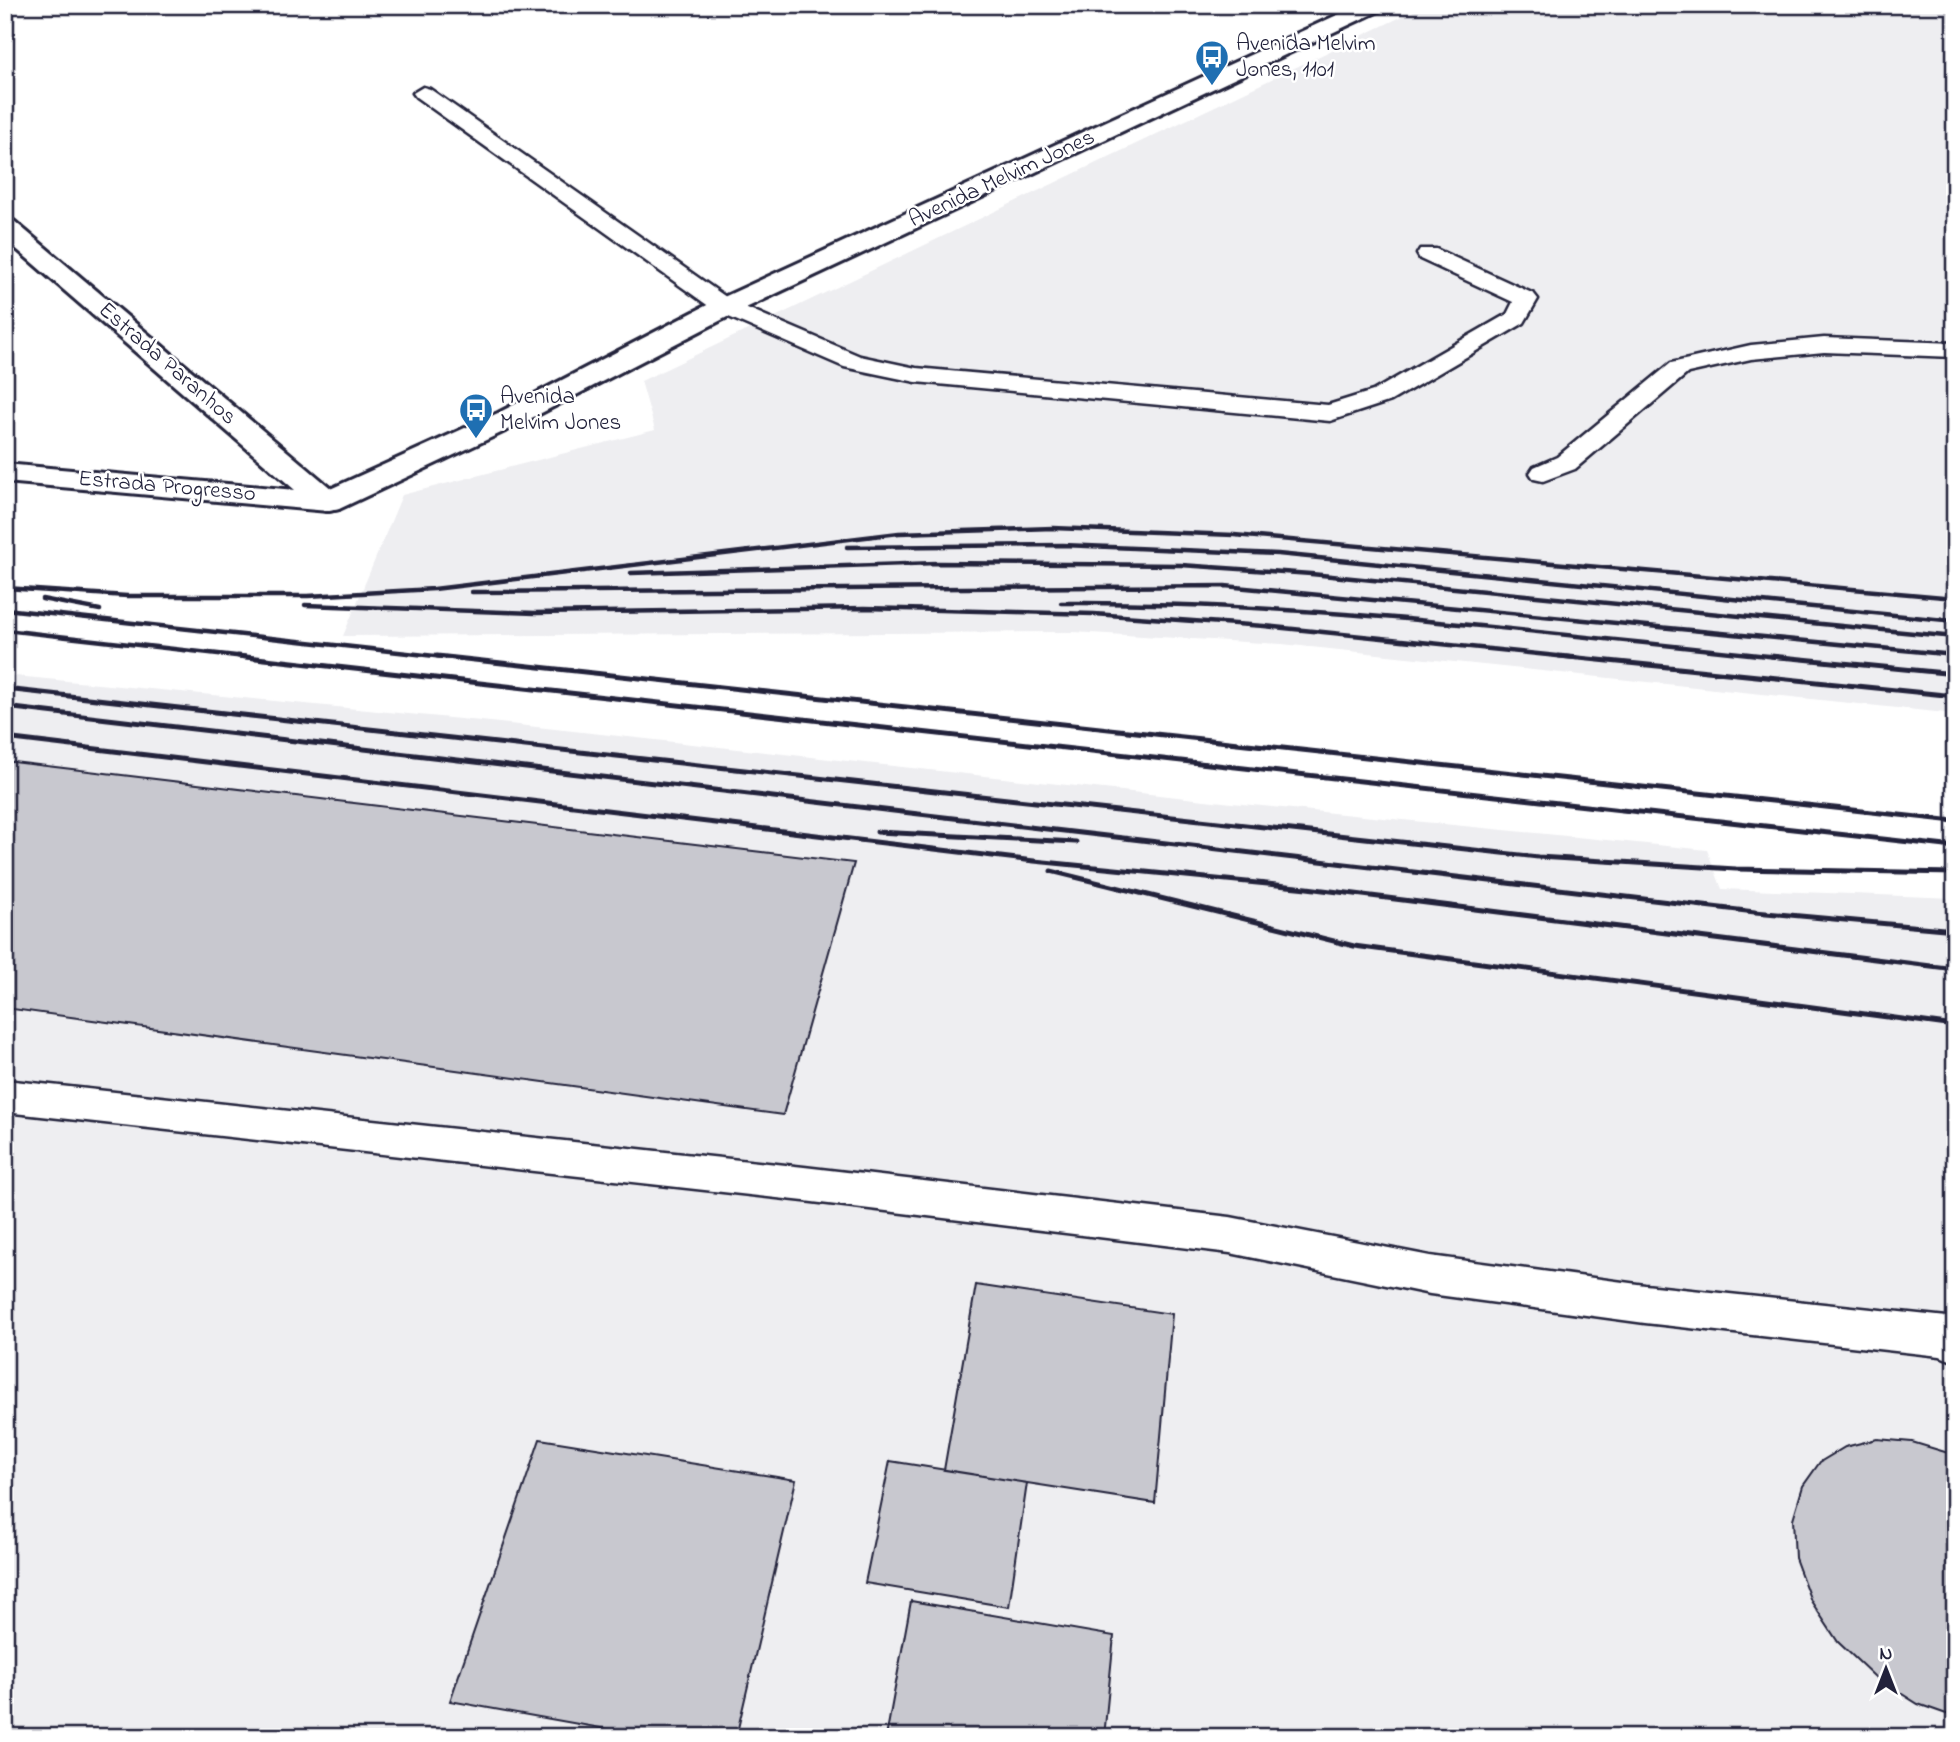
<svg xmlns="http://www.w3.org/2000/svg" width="1960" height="1742" font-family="'Indie Flower',sans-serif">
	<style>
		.built { fill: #eeeef1 }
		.building { fill: #c8c8cf; stroke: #22223b; stroke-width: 2 }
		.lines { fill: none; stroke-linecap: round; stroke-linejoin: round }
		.service-casing { stroke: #22223b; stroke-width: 5 }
		.minor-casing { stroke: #22223b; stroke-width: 6 }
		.tertiary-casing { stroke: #22223b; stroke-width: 6 }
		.service { fill: #fff; fill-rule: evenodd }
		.minor { fill: #fff; fill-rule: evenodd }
		.tertiary { fill: #fff; fill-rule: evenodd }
		.rail-far1 { stroke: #22223b; stroke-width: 4.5 }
		.rail { stroke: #22223b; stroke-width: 5 }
		.labels { text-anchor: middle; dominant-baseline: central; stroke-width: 5; stroke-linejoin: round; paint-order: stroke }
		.far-poi-label { font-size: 23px; fill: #22223b; stroke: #fff; text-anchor: start }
		.far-street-label { font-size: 23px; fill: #22223b; stroke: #fff }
	</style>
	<rect width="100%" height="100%" fill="#fff"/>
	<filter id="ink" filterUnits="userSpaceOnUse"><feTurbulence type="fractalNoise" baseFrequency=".0143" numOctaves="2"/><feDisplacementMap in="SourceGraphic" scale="14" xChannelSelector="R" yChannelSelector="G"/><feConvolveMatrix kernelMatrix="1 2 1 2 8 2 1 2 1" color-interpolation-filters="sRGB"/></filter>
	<g filter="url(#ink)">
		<path class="built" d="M 1426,5 L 1955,5 L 1955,714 L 1282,644 L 1073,632 L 343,636 L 402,495 L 655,430 L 641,381 Z
			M 5,675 L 481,721 L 1232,803 L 1707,850 L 1722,889 L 1955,898 L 1955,1737 L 5,1737 Z"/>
		<path class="building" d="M 5,761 L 854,863 L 783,1115 L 5,1008 Z
			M 976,1285 L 1172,1314 L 1155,1503 L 944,1470 Z
			M 540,1439 L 796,1480 L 736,1737 L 651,1737 L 450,1701 Z
			M 1877,1439 L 1912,1442 L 1955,1455 L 1955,1717 L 1918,1704 L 1875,1677 L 1838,1642 L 1811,1601 L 1795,1558 L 1793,1519 L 1803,1486 L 1820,1462 L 1845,1447 Z
			M 890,1461 L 1027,1483 L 1009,1607 L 865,1583 Z
			M 911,1601 L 1114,1636 L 1104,1737 L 886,1737 Z"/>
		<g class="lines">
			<g class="service-casing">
				<path id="service" d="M 423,87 L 430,89 L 733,302 L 860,356 L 916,368 L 1328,405 L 1373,391 L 1507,314 L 1513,302 L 1420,259 L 1417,254 L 1420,249 L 1436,249 L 1534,294 L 1538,299 L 1524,323 L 1391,401 L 1330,421 L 916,382 L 844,367 L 717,312 L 416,97 L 413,93 Z
					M 1824,338 L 1955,343 L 1955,357 L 1824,352 L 1751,359 L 1688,373 L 1575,469 L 1543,481 L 1534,479 L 1530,473 L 1534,467 L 1557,457 L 1671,363 L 1751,345 Z
					M 5,1080 L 804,1167 L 1230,1217 L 1430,1256 L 1645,1285 L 1947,1317 L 1955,1320 L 1955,1362 L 1940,1356 L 1645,1323 L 1430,1294 L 1230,1253 L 804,1201 L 5,1112 Z"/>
			</g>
			<g class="minor-casing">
				<path id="minor" d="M 5,218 L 14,221 L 339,495 L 343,502 L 339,509 L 328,511 L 5,482 L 5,464 L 295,490 L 5,239 Z"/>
			</g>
			<g class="tertiary-casing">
				<path id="tertiary" d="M 1359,5 L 1386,5 L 1383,9 L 735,313 L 518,425 L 339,509 L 328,511 L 317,509 L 313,502 L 317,495 L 498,413 L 715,301 Z"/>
			</g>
			<use href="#service" class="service"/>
			<use href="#minor" class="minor"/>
			<use href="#tertiary" class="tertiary"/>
			<path class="rail-far1" d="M 847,547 L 1063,545 L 1278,554 L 1955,621
				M 631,573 L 937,563 L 1181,565 L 1311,574 L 1955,637
				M 5,588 L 127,596 L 308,596 L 434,589 L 899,533 L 1053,528 L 1234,535 L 1955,598
				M 472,592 L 1225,586 L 1955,655
				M 42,599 L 100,610
				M 1061,603 C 1304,601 1547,634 1788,658
				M 305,605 L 535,613 L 865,608 L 1094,614 L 1264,626 L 1577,658
				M 5,609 L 453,658
				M 5,630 L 254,658"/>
			<path class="rail" d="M 238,656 L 1955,847
				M 437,656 L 1955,821
				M 1559,656 L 1955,696
				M 1771,656 L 1955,674
				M 5,689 L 1538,857 L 1736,869 L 1955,873
				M 5,707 L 1755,912 L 1955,930
				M 5,738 L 1034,861 L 1307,888 L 1955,969
				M 877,832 L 1076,842
				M 1051,871 L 1354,946 L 1955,1026"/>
		</g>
	</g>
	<defs>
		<g id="bus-pin" transform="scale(1.75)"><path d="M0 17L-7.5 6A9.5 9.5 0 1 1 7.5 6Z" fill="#1f6fb2" stroke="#fff"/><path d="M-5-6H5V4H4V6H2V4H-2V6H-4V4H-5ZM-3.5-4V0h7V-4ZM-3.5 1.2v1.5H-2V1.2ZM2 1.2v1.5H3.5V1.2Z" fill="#fff"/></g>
	</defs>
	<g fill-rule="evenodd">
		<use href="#bus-pin" x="1212" y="57"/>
		<use href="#bus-pin" x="476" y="410"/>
	</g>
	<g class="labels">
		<g class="far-poi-label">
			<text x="1236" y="44">Avenida Melvim<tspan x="1236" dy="26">Jones, 1101</tspan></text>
			<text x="500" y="397">Avenida<tspan x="500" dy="26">Melvim Jones</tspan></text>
		</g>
		<g class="far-street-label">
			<text transform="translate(1002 179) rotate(-25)">Avenida Melvim Jones</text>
			<text transform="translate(167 364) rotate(41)">Estrada Paranhos</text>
			<text transform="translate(167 487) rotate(5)">Estrada Progresso</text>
		</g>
	</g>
	<rect width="1960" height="1742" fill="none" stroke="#fff" stroke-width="28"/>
	<rect x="14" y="14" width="1932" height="1714" fill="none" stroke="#22223b" stroke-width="2.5" filter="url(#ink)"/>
	<g transform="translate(1886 1669)" stroke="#ffffff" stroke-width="5" paint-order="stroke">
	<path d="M0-5L12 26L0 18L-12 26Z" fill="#22223b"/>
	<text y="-10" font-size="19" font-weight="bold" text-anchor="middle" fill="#22223b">N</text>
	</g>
</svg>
